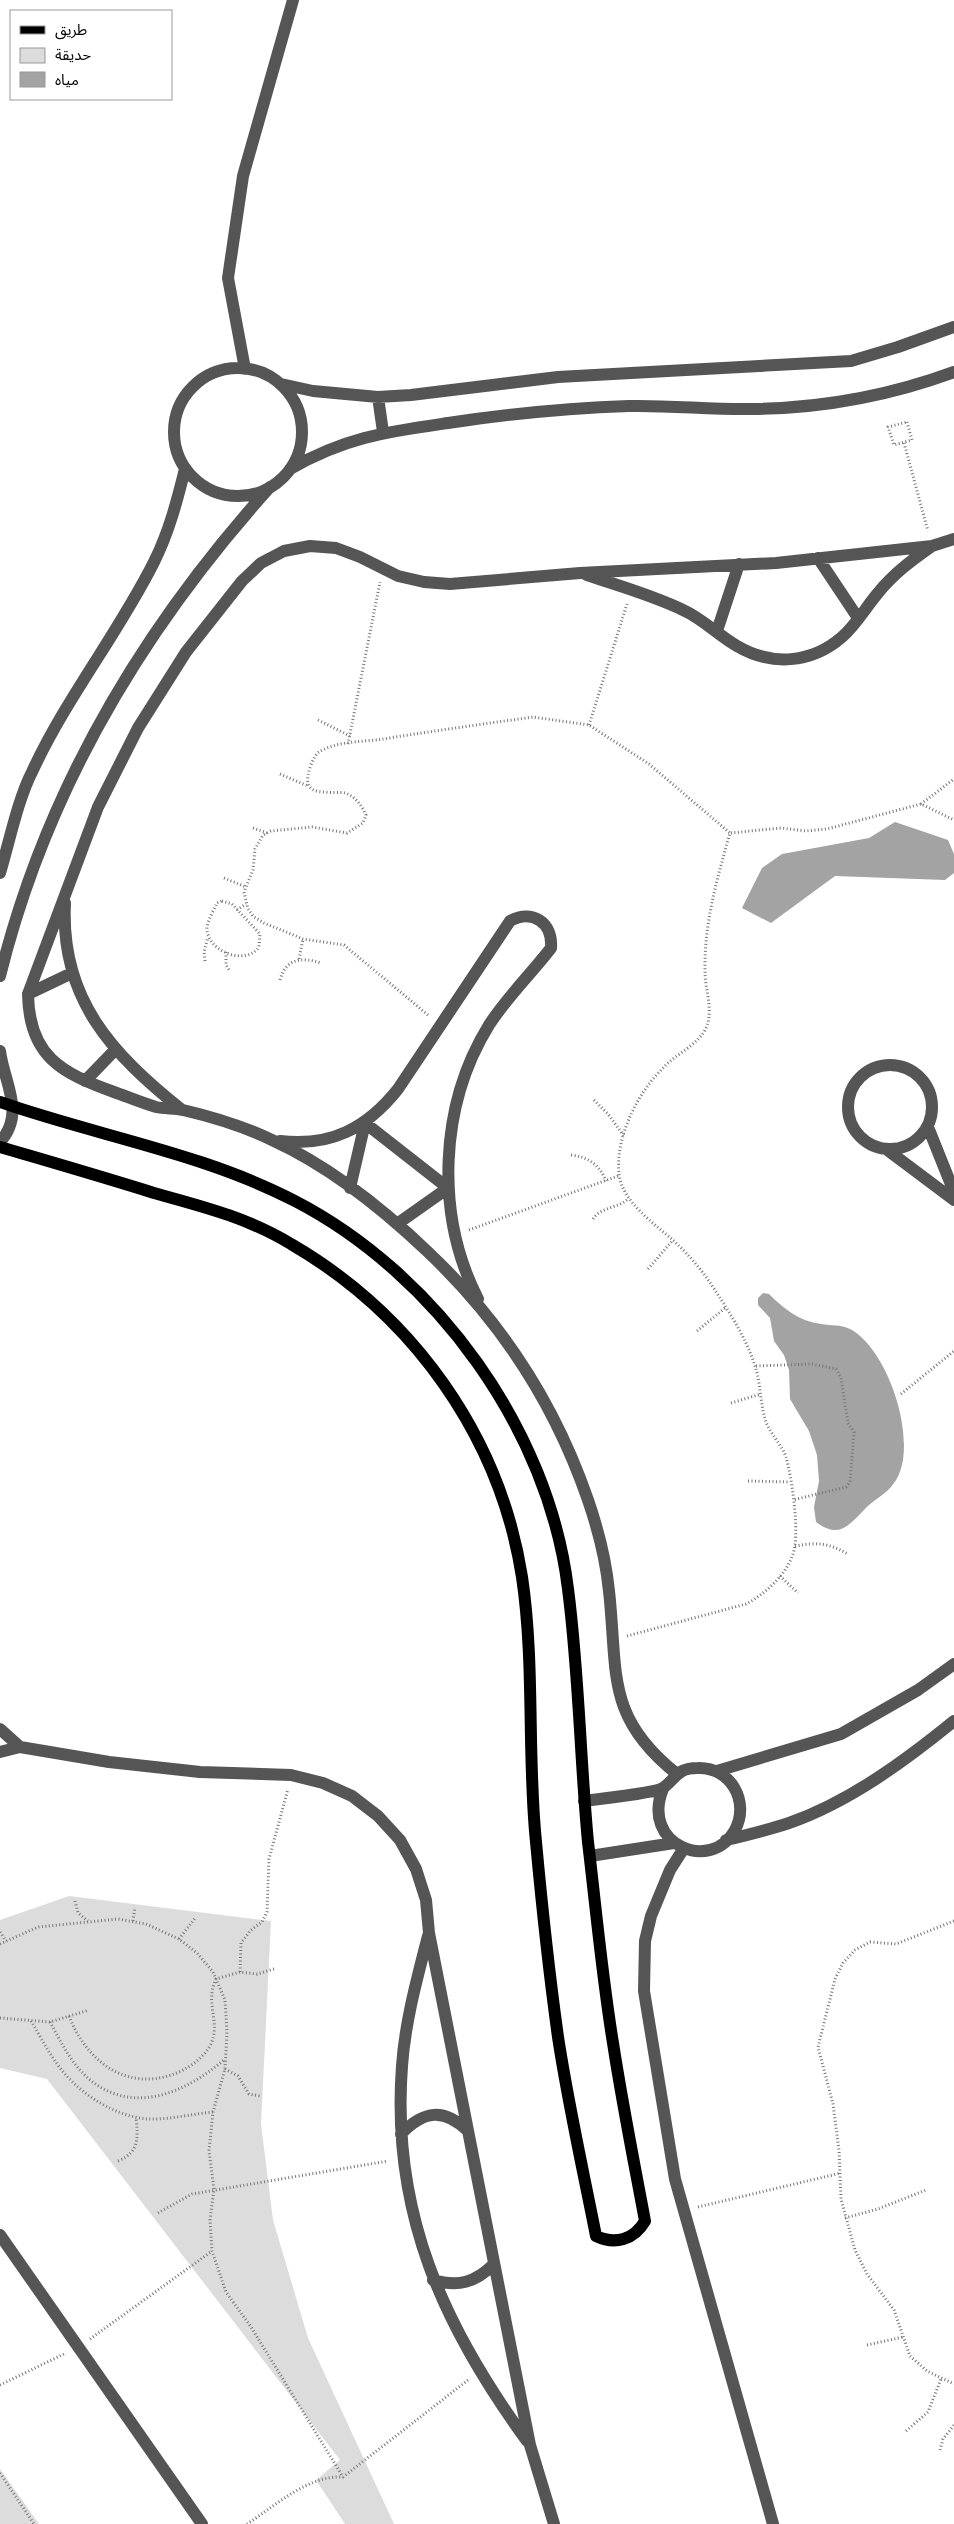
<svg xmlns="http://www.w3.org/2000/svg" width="954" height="2524" font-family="Commissioner,'Noto Sans Arabic',sans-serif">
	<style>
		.green { fill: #dcdcdc }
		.water { fill: #a3a3a3 }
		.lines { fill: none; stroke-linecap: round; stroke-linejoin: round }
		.path { stroke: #777; stroke-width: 3; stroke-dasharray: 1 2.5; stroke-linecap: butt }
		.minor { stroke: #555; stroke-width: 12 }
		.major { stroke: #000; stroke-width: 12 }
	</style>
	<rect width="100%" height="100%" fill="#fff"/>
	<path class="green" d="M 69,1896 L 271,1921 L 261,2124 L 273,2220 L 308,2338 L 394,2524 L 345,2524 L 316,2480 L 340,2460 L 47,2079 L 0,2068 L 0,1920 Z
		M 0,2469 L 39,2524 L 0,2524 Z"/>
	<path class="water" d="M 895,822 L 948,840 L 954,854 L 954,873 L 945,880 L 835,876 L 771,923 L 742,908 L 762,868 L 782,854 L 869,838 Z
		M 763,1293 L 769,1294 C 784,1309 799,1321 821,1324 C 832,1326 840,1324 850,1329 C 889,1349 921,1447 894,1483 C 886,1495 872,1500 863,1511 C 847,1528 837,1538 816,1522 L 814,1507 L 819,1481 L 817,1455 L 809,1431 L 790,1399 L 789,1370 L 784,1355 L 774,1341 L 770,1318 L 758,1305 L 758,1298 Z"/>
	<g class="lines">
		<path class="path" d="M 907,422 L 912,440 L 894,445 L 888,427 Z
			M 904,443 L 928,531
			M 318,720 L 350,736
			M 589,725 L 627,604
			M 348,744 L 380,582
			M 280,774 L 308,786
			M 921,804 L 954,779
			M 253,828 L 267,833
			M 224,878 L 246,887
			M 222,901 L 232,904 L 260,934 L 259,947 C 246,966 207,952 207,928 C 208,919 214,910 217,903 Z
			M 237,910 L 246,904
			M 226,952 L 226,965 L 229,970
			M 299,959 L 303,939
			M 205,961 L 204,952 L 208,937
			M 280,980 C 286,958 302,957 321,963
			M 428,1015 L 344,945 L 303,939 L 264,923 L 254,917 L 248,909 L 244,892 L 253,870 L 255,849 L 263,835 L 271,831 L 312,827 L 347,833 L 363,823 L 366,815 C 362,806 355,796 345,793 C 336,791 310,796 308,783 C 306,775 313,756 319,752 C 336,741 363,742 383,739 C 433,731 483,724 533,717 L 589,725 L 649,764 L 730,833
			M 594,1100 L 608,1114 L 624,1136
			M 571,1155 C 588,1157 599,1164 606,1181
			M 593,1219 C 602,1206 618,1209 629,1198
			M 469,1230 L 618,1176
			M 648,1269 L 673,1240
			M 697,1331 L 725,1308
			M 756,1366 L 812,1364 L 836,1369 L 841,1378 L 848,1423 L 854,1432 L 850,1482 L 846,1487 L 793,1500
			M 901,1394 L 954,1351
			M 731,1403 L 761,1394
			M 748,1481 L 790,1482
			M 795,1546 C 818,1542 828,1543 848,1554
			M 780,1576 L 798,1593
			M 627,1636 L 746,1604 C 767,1593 792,1570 795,1545 C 798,1524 792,1478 786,1457 C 782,1445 771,1435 766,1422 C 760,1404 761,1384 755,1366 C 746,1337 728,1310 711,1284 C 701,1269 688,1254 674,1241 C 655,1224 622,1202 619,1174 C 615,1137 638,1092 664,1067 C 676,1054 699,1044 706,1028 C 714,1012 705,989 705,972 C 704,923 717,879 730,833 L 781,828 L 806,831 L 827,829 L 921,804 L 954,820
			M 75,1901 L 78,1913 L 88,1921
			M 133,1921 L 135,1907
			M 954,1921 L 896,1944 L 870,1942 L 855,1950 L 843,1963 L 835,1979 L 818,2047 L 833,2104 L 839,2150 L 841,2199 L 855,2250 L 867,2274 L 894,2310 L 910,2356 L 927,2371 L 954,2384
			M 0,1932 L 6,1941
			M 179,1939 L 196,1917
			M 0,1944 L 38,1927 L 118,1919 L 146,1924 L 179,1939 L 197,1953 L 213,1972 L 225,2000 L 227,2032 L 225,2069 L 213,2112 L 209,2151 L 214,2189 L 210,2220 L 212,2251 L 226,2292 L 251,2327 L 343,2477
			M 240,1972 L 241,1943 L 251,1930 L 262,1922 L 267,1912 L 269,1859 L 288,1789
			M 69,2016 C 86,2060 125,2092 174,2074 C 188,2069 202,2059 210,2046 C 222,2023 204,2004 216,1979 L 240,1972 L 257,1974 L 274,1969
			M 0,2018 L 50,2022 L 89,2010
			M 31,2021 C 39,2034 46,2048 55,2061 C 74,2090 112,2116 147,2119 C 168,2120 192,2114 213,2112
			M 50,2022 C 62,2044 75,2071 97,2085 C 141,2114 190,2089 225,2059
			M 225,2069 L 238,2076 L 249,2094 L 260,2096
			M 118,2161 C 140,2152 138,2137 136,2117
			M 698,2207 L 841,2173
			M 158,2213 L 192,2194 L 388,2161
			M 845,2218 L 878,2209 L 926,2190
			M 90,2339 L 212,2251
			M 867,2345 L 903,2337
			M 0,2385 L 66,2353
			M 906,2431 L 928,2412 L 941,2379
			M 940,2450 L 943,2439 L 954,2425
			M 0,2473 L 34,2524
			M 247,2524 C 275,2506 308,2475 343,2477 L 468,2380"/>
		<path class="minor" d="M174 432a64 64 0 1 1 128 0a64 64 0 1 1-128 0Z
			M 245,369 L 228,278 L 243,176 L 293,0
			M 281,384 L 313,391 L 378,397 L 411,395 L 558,377 L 851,361 L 898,347 L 954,327
			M 378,397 L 383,432
			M 290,469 C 346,437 386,432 448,423 C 508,414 569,408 629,406 C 671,405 712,410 754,409 C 823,408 889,396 954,372
			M 818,558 L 858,618
			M 587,575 C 619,586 652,595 683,610 C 703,619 718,635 737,646 C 771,666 811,664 842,637 C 856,625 866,607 878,593 C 893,574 912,560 932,546
			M 717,631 L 739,564
			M 0,873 C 9,843 18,799 32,772 C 66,698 118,634 154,562 C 169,532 177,501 185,469
			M 65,903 C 60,999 112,1054 182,1110
			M 0,976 C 46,790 143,628 270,487
			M 28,994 L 72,973
			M 0,1051 C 4,1083 26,1113 0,1142
			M848 1107a42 42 0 1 1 84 0a42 42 0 1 1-84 0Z
			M 85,1081 L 115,1050
			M 928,1127 L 954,1192
			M 280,1141 C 331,1147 367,1128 398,1089 L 510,921 C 532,909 553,922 551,948 C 531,974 507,997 489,1025 C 439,1106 435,1215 478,1299
			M 886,1149 L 954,1200
			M 350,1188 L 365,1123 L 448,1188 L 397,1224
			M 0,1729 L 20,1747
			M 0,1752 L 20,1747 L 109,1762 L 200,1772 L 291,1775 L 323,1783 L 352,1796 L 378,1816 L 400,1840 L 416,1869 L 426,1900 L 429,1933 L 530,2445 L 554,2524
			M 717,1771 L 841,1734 L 918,1690 L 954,1664
			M 677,1774 C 605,1717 618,1673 609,1591 C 606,1561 598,1529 588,1500 C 555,1404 502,1322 428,1252 C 383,1209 329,1166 272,1140 C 245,1127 213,1117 183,1110 C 174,1108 165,1109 156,1107 C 142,1103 128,1097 114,1092 C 61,1073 29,1056 28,994 L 98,807 L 138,728 L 186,652 L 242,581 L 261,563 L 284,551 L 310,546 L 336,548 L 360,557 L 398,576 L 424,582 L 450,584 L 580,573 L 776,563 L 932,546 L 954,539
			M 584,1801 C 597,1799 656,1793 663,1788 C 677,1778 676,1768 698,1768 C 731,1767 750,1802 735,1830 C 711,1874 640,1844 663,1789
			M 726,1840 C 747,1835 768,1830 789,1823 C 849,1802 905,1761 954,1721
			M 684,1848 L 670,1870 L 651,1916 L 645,1941 L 644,1991 L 675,2179 L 773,2524
			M 590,1856 L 674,1843
			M 428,1936 C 417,1979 405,2022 402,2066 C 391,2212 443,2326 527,2441
			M 401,2134 C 424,2110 444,2108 468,2131
			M 0,2235 L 202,2524
			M 433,2280 C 458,2287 475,2283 494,2264"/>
		<path class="major" d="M 0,1102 C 97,1136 203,1153 295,1201 C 436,1274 549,1430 568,1589 C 579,1673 580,1758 588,1842 C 596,1909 602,1976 613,2043 C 622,2102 634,2162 645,2221 C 634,2240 615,2245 596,2236 C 583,2170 568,2103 558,2037 C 549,1972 542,1907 536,1842 C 527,1754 535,1664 522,1577 C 500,1436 413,1315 291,1244 C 249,1218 201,1206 154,1193 C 103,1177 51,1162 0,1147"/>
	</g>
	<rect x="10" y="10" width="162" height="90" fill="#ffffff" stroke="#999999"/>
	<rect x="20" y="26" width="25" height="8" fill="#000000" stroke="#999999"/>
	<text x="55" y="35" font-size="15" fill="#000000">طريق</text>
	<rect x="20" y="48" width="25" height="15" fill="#dcdcdc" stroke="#999999"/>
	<text x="55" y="60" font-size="15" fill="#000000">حديقة</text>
	<rect x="20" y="72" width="25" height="15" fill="#a3a3a3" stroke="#999999"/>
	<text x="55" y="85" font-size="15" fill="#000000">مياه</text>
</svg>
